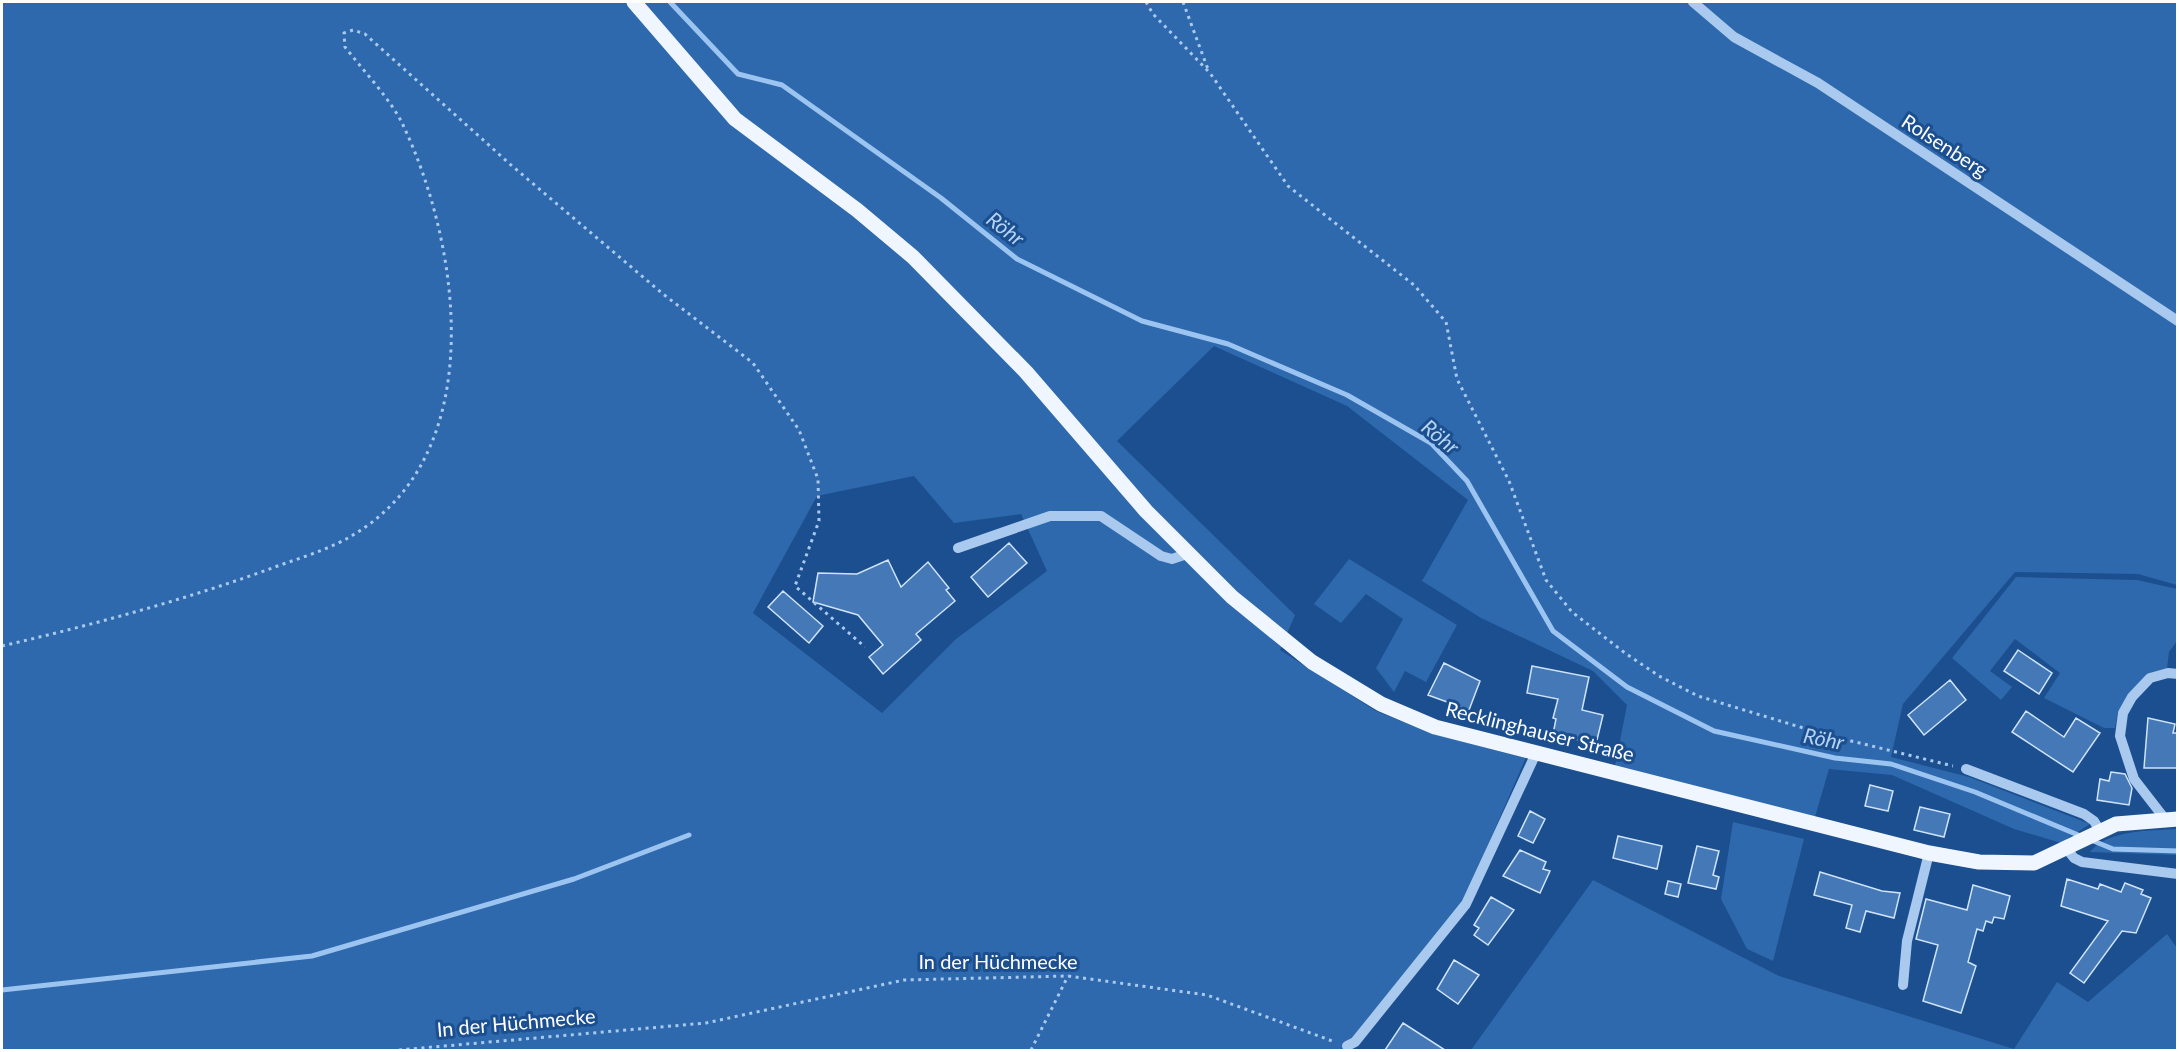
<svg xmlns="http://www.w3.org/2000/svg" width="2179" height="1052" font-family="Lato,sans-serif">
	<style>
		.green { fill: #2e69ad; fill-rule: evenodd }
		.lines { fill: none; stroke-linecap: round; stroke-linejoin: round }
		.stream { stroke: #9cc4f0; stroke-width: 5 }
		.building { fill: #4478b7; stroke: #cfe3fa; stroke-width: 1.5 }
		.path { stroke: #a9c9ee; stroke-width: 3; stroke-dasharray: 3 4.5; stroke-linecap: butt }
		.minor { stroke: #a9c9ee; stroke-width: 10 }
		.major { stroke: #f0f6ff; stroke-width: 15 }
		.labels { text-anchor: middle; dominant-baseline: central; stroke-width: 6; stroke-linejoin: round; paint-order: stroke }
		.street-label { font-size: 20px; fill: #fff; stroke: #1b4f8f }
		.water-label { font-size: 21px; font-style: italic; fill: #b5d3f5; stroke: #1b4f8f }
	</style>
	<rect width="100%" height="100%" fill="#1b4f8f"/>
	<path class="green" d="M 2,2 L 2177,2 L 2177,585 L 2138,574 L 2015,572 L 1903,704 L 1891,757 L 1969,777 L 2090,824 L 2061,843 L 2014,829 L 1892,775 L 1829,769 L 1815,817 L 1615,766 L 1627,705 L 1593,671 L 1481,618 L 1422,581 L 1468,500 L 1347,406 L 1214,346 L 1117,441 L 1295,615 L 1280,650 L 1376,711 L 1433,734 L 1527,755 L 1464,900 L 1368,1025 L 1341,1050 L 2,1050 ZM 914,476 L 954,523 L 1021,514 L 1047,571 L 956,639 L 882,713 L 753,613 L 817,496 Z
		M 1349,559 L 1457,625 L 1426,682 L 1405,671 L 1394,692 L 1376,668 L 1403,619 L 1366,594 L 1341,623 L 1314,604 Z
		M 2016,577 L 2137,580 L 2177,589 L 2177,641 L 2169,652 L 2167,669 L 2118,711 L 2115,728 L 2104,728 L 2044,698 L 2060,673 L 2015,639 L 1990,671 L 2012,687 L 2001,700 L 1952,658 Z
		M 1733,822 L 1804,839 L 1773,961 L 1747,949 L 1721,899 Z
		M 2177,829 L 2177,855 L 2090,852 C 2108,829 2151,831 2177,829 Z
		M 1593,880 L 1779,976 L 2014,1049 L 2057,982 L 2088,1002 L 2167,934 L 2177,948 L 2177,1050 L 1471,1050 Z"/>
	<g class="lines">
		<path class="stream" d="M 670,2 L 738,74 L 782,85 L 941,198 L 1017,259 L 1142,321 L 1228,344 L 1347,395 L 1431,443 L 1467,481 L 1553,631 L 1627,687 L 1714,731 L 1835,758 L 1891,764 L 1975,792 L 2083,837
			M 2091,840 L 2113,849 L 2178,851
			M 2,990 L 312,956 L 574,879 L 689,835"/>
	</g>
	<path class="building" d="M 1009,543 L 1027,563 L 988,597 L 971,577 Z
		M 888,560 L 901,587 L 928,562 L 949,588 L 946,590 L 955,601 L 916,634 L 921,640 L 883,674 L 869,657 L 883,645 L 858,615 L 813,602 L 818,573 L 857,574 Z
		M 783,591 L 823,626 L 809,643 L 768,607 Z
		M 2018,650 L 2052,673 L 2039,694 L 2004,671 Z
		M 1444,663 L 1480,681 L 1469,710 L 1428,695 Z
		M 1532,666 L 1589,677 L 1582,710 L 1603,715 L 1596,744 L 1553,734 L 1556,719 L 1553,718 L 1558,699 L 1527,693 Z
		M 1950,680 L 1966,700 L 1924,735 L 1908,715 Z
		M 2026,711 L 2064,737 L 2076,718 L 2100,733 L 2073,772 L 2012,732 Z
		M 2148,718 L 2175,724 L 2173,733 L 2178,733 L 2178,768 L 2144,768 Z
		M 2111,772 L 2125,774 L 2132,788 L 2129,805 L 2097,800 L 2100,779 L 2109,781 Z
		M 1870,785 L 1893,791 L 1888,811 L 1865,806 Z
		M 1920,807 L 1950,814 L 1944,837 L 1914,830 Z
		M 1530,811 L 1545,819 L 1533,843 L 1518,836 Z
		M 1618,836 L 1662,846 L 1657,869 L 1613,858 Z
		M 1697,846 L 1719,851 L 1713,875 L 1719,877 L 1716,889 L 1688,883 Z
		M 1520,850 L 1546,862 L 1543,869 L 1550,871 L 1540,893 L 1503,876 Z
		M 1820,872 L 1882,891 L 1900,893 L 1894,918 L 1866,911 L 1860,932 L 1846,928 L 1852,905 L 1814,895 Z
		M 2067,879 L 2098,889 L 2100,884 L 2121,892 L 2125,883 L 2143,890 L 2141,894 L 2151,898 L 2136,933 L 2122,931 L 2084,983 L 2070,973 L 2108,921 L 2061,906 Z
		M 1668,881 L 1681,884 L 1678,897 L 1665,894 Z
		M 1973,885 L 2010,896 L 2004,919 L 1994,917 L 1992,923 L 1986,921 L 1983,931 L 1977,929 L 1968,962 L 1976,966 L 1961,1013 L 1923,1001 L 1938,945 L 1916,939 L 1926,899 L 1967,910 Z
		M 1491,897 L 1514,910 L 1488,945 L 1474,935 L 1479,928 L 1474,925 Z
		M 1454,960 L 1479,975 L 1458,1004 L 1437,989 Z
		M 1403,1023 L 1445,1050 L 1385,1050 Z"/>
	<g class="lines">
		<path class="path" d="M 1146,2 L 1153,14 L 1210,73 L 1288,186 L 1414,285 L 1446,322 L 1457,379 L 1509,481 L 1546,580 L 1572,612 L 1625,653 L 1659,676 L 1698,696 L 1823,734 L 1953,766
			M 1183,2 L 1209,72
			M 2,646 C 92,625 180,601 267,570 C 295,559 327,551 353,535 C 490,454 461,247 403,125 C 392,101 362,69 345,47 L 344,33 L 353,30 L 365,34 L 511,165 L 663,294 L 753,363 L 799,430 L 818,479 L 819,521 L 795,586 L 865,647
			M 399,1050 L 706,1023 L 904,980 L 1068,976 L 1207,995 L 1335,1042
			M 1031,1050 L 1068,976"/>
		<path class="minor" d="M 1693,2 L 1734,37 L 1818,83 L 2178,321
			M 958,548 L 1050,516 L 1101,516 L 1161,556 L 1172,559 L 1187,554
			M 1966,769 L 2084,814 L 2094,821 L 2100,831
			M 2165,819 L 2134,779 L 2120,736 L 2123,713 L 2132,697 L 2150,678 L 2168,673 L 2178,674
			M 2066,848 L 2074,858 L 2082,862 L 2178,874
			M 1903,985 L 1907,941 L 1929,853
			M 1347,1046 L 1355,1042 L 1466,904 L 1537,751"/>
		<path class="major" d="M 634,2 L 735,119 L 857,210 L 913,257 L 1026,372 L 1146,511 L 1232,597 L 1312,662 L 1381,704 L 1435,727 L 1929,853 L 1979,862 L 2034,863 L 2116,824 L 2178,819"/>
	</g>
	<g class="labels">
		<g class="street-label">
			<text transform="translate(1945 145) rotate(33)">Rolsenberg</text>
			<text transform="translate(1540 731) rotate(14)">Recklinghauser Straße</text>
			<text x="998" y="961">In der Hüchmecke</text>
			<text transform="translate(516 1022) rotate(-5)">In der Hüchmecke</text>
		</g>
		<g class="water-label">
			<text transform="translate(1006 228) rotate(38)">Röhr</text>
			<text transform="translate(1441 436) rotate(39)">Röhr</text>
			<text transform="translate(1824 738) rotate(11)">Röhr</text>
		</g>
	</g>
	<rect width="2179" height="1052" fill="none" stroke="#ffffff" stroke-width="6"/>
</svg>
